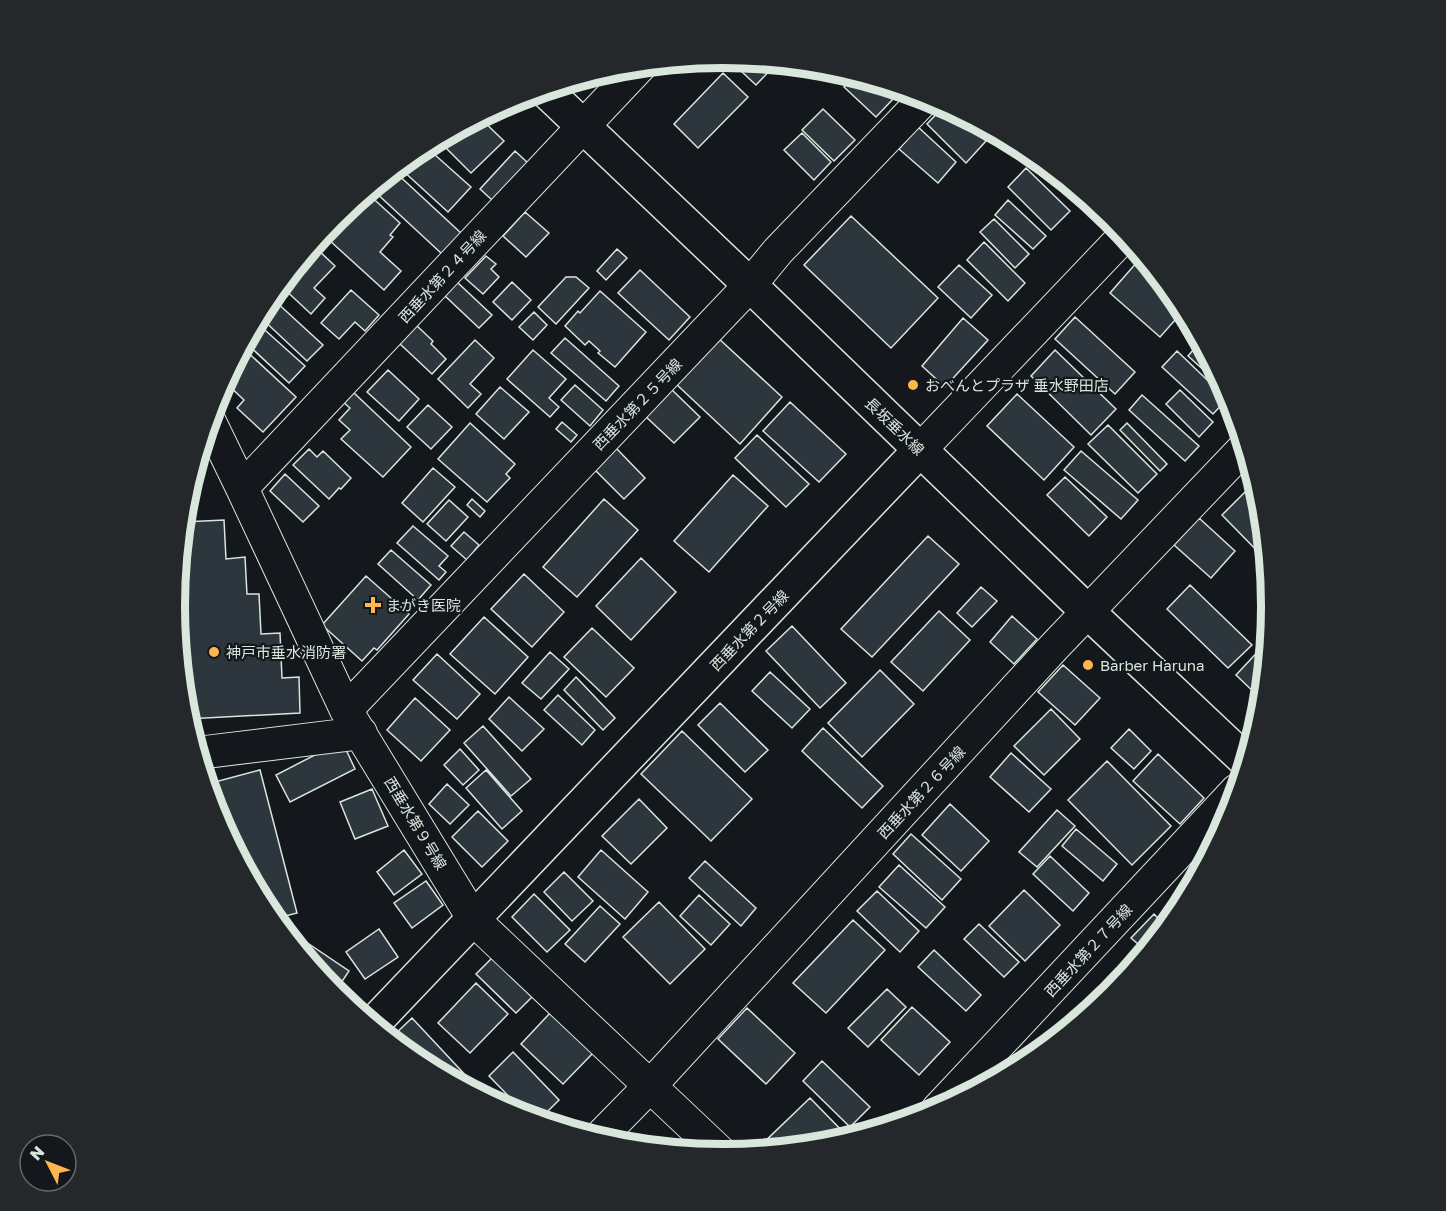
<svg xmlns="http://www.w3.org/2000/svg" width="1446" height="1211" font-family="'Golos Text','Noto Sans JP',sans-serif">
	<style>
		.building { fill: #2c363c; stroke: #d8e6dc; stroke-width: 1.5 }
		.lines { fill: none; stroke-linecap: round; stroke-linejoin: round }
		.street-casing { stroke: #d8e6dc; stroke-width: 34 }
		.secondary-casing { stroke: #d8e6dc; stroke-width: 36 }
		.street { stroke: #14181c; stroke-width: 32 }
		.secondary { stroke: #14181c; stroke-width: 33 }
		.poi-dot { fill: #ffb74d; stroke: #14181c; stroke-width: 2 }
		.labels { text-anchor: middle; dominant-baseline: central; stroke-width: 4.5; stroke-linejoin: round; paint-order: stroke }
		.street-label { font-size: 15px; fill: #d8e6dc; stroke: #14181c }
		.poi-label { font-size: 15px; fill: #d8e6dc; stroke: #14181c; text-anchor: start }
		.rim { fill: none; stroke: #d8e6dc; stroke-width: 8 }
	</style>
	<rect width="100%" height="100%" fill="#14181c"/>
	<path class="building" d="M 726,57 L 778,62 L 756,85 Z
		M 723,73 L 748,97 L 698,148 L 674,124 Z
		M 855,75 L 872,80 L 893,99 L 876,117 L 844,87 Z
		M 945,105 L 954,110 L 986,141 L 966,163 L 927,124 Z
		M 823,109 L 855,140 L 834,161 L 802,130 Z
		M 479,117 L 504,141 L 471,173 L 437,139 Z
		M 918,127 L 956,162 L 938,183 L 899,149 Z
		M 802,133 L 831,162 L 814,180 L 784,150 Z
		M 425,146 L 471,187 L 448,212 L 401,169 L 419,149 Z
		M 515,151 L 528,163 L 492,200 L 480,189 Z
		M 1035,156 L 1085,197 L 1077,205 L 1030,161 Z
		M 1026,168 L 1070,211 L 1051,230 L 1008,187 Z
		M 393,170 L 462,234 L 442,254 L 373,190 Z
		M 366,192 L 400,223 L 390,235 L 393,237 L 380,252 L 401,271 L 384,290 L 329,240 L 335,232 L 331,229 Z
		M 1008,200 L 1046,236 L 1033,249 L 995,215 Z
		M 525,212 L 549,233 L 526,257 L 503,236 Z
		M 851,216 L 938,298 L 891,348 L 804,265 Z
		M 994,219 L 1029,254 L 1015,268 L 980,232 Z
		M 984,242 L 1025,283 L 1008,301 L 967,260 Z
		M 316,248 L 335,266 L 314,288 L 325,298 L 311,314 L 281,286 Z
		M 617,249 L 627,258 L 606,280 L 597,271 Z
		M 486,256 L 496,264 L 491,269 L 499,277 L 483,294 L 465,278 Z
		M 1138,261 L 1170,290 L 1179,301 L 1184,310 L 1160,337 L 1110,293 Z
		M 959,265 L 992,295 L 971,318 L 938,287 Z
		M 640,270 L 690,317 L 669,340 L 618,293 Z
		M 566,277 L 576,277 L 589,288 L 556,324 L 538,307 Z
		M 457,282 L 492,315 L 479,328 L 444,295 Z
		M 512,282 L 531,300 L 512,320 L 493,302 Z
		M 351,290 L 379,315 L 365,331 L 355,322 L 339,339 L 321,323 Z
		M 600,291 L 646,332 L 615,367 L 598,353 L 600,351 L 589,341 L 585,345 L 565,326 L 578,311 L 580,313 Z
		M 274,300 L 323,345 L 307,361 L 259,316 Z
		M 534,312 L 547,325 L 533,340 L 519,327 Z
		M 1075,317 L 1135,372 L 1115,394 L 1055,339 Z
		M 963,318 L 988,340 L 945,387 L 922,366 Z
		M 256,322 L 305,366 L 289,383 L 245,342 Z
		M 416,325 L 433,341 L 431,344 L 446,359 L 432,374 L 399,343 Z
		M 717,337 L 782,397 L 740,444 L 675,383 Z
		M 565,338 L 619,386 L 606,401 L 551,353 Z
		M 475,340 L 494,358 L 470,384 L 481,394 L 468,408 L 438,379 Z
		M 1201,341 L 1228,392 L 1188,356 Z
		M 242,347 L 296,397 L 263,432 L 237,408 L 244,400 L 224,381 Z
		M 533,350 L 566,379 L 549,398 L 559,407 L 550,417 L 507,379 Z
		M 1055,350 L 1116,409 L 1091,435 L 1031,376 Z
		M 1177,351 L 1227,399 L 1213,414 L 1162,367 Z
		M 388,370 L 419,399 L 399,421 L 367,392 Z
		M 575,385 L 603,410 L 590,426 L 561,400 Z
		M 500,387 L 529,412 L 504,439 L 476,414 Z
		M 670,388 L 700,417 L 674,443 L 644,415 Z
		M 1180,390 L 1213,422 L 1199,437 L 1166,404 Z
		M 353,392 L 411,447 L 383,477 L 341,439 L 350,430 L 339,420 L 350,408 L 343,402 Z
		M 1017,394 L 1074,447 L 1044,480 L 987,426 Z
		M 1142,395 L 1199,446 L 1185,461 L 1129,410 Z
		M 790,402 L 846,454 L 819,482 L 763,431 Z
		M 428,405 L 452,427 L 431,449 L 407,427 Z
		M 562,422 L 577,435 L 571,442 L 556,429 Z
		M 470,423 L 515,464 L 506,474 L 510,478 L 487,502 L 438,459 Z
		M 1127,423 L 1167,464 L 1160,471 L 1120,430 Z
		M 1108,425 L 1157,474 L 1138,493 L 1088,444 Z
		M 757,435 L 809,484 L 786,507 L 735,458 Z
		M 615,447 L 645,478 L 624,499 L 593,468 Z
		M 309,449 L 317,457 L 323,451 L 351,478 L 341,489 L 339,488 L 329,499 L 293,465 Z
		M 1081,451 L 1138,500 L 1121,519 L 1064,470 Z
		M 433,468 L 455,487 L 423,522 L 402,503 Z
		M 285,474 L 319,506 L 303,522 L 270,491 Z
		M 733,475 L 768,506 L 709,572 L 674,541 Z
		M 1065,477 L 1107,517 L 1089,536 L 1047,495 Z
		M 1250,487 L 1261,499 L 1267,561 L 1222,515 Z
		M 472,499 L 485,511 L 480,517 L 467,505 Z
		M 604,499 L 638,530 L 577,597 L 543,567 Z
		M 449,500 L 468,517 L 446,541 L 427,524 Z
		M 1199,518 L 1235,551 L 1211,578 L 1174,545 Z
		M 224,520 L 226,559 L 245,557 L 247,594 L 259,594 L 261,634 L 280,633 L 282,678 L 299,677 L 300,713 L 187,719 L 184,705 L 177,576 L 183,522 Z
		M 413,526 L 448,556 L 439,566 L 446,572 L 439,580 L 397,543 Z
		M 464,532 L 479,545 L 467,560 L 451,546 Z
		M 928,536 L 959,564 L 872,657 L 841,629 Z
		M 391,550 L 431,585 L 418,600 L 378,564 Z
		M 641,558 L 676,592 L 631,640 L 596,606 Z
		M 524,574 L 564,612 L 532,647 L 491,609 Z
		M 366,576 L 409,614 L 377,650 L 374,648 L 362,661 L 322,625 Z
		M 1190,585 L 1252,645 L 1228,668 L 1167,609 Z
		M 981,587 L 997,601 L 972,627 L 957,613 Z
		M 939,611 L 970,640 L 923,691 L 891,662 Z
		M 1012,616 L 1037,639 L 1014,664 L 990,642 Z
		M 484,617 L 528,657 L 495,694 L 450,654 Z
		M 792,626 L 846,683 L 820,708 L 766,651 Z
		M 592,628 L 634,668 L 606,697 L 564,657 Z
		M 1265,644 L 1267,646 L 1262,700 L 1236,675 Z
		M 550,652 L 569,669 L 541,699 L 522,683 Z
		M 437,654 L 480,694 L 457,719 L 413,680 Z
		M 1063,665 L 1100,698 L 1075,725 L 1038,692 Z
		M 880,670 L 914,704 L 862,757 L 828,723 Z
		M 770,672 L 810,709 L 792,728 L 752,691 Z
		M 576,677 L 615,718 L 603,730 L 564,690 Z
		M 558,695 L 595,730 L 582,745 L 544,710 Z
		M 509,697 L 544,729 L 522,751 L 489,719 Z
		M 415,698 L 450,730 L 421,761 L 387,730 Z
		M 720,703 L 768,750 L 745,772 L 698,725 Z
		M 1051,709 L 1080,739 L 1044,775 L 1014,746 Z
		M 483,726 L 531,779 L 511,796 L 464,743 Z
		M 823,728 L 883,786 L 862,808 L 802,751 Z
		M 1129,729 L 1151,751 L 1134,769 L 1111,748 Z
		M 682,731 L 752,799 L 711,841 L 641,774 Z
		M 342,741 L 355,769 L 290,802 L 276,775 Z
		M 460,749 L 479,770 L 463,785 L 444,765 Z
		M 1011,753 L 1051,789 L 1029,812 L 990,777 Z
		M 1158,754 L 1204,798 L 1180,824 L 1133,781 Z
		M 1107,761 L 1171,826 L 1132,865 L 1068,800 Z
		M 260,770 L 297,913 L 274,919 L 267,910 L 222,826 L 211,783 Z
		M 486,770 L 522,811 L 502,829 L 466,788 Z
		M 447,784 L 469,805 L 450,824 L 429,804 Z
		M 372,789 L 388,826 L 355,839 L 340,802 Z
		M 639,799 L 667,828 L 631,864 L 602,836 Z
		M 950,804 L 989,841 L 961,871 L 922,835 Z
		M 1057,810 L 1075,826 L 1037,867 L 1019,852 Z
		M 478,811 L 508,841 L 482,867 L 452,837 Z
		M 1076,829 L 1117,864 L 1103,881 L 1062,846 Z
		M 911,834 L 961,879 L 942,900 L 893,854 Z
		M 404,850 L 422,874 L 394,895 L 377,872 Z
		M 601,850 L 648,892 L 625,919 L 578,877 Z
		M 1050,856 L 1089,893 L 1073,911 L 1033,874 Z
		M 705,861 L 756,908 L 741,926 L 689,878 Z
		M 899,865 L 945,907 L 926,928 L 879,887 Z
		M 564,872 L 593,901 L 572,921 L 544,892 Z
		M 426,881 L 443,905 L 412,928 L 394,903 Z
		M 1024,890 L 1060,925 L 1025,961 L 989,926 Z
		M 877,891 L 919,931 L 900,952 L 857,911 Z
		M 534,894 L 570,930 L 547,952 L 512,917 Z
		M 699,895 L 730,924 L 711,945 L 680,916 Z
		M 659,902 L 705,949 L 670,984 L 623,937 Z
		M 600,906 L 620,924 L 585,962 L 565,944 Z
		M 1154,914 L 1166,926 L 1146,951 L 1131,938 Z
		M 853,920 L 885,950 L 826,1013 L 793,983 Z
		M 979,924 L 1019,962 L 1004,977 L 964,939 Z
		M 379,929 L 398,957 L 365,979 L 346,952 Z
		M 309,944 L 349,971 L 339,986 L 317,971 L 302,953 Z
		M 934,950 L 981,995 L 966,1011 L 918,967 Z
		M 1130,954 L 1137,961 L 1111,994 L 1101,1001 L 1093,994 Z
		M 492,958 L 532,997 L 516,1013 L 476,974 Z
		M 476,983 L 508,1014 L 470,1053 L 438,1023 Z
		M 887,989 L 906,1007 L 868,1047 L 848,1028 Z
		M 912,1007 L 950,1042 L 919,1075 L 881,1040 Z
		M 747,1008 L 795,1053 L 766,1084 L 718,1039 Z
		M 551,1012 L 593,1053 L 563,1084 L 521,1044 Z
		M 412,1018 L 470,1080 L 464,1086 L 418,1061 L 393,1036 Z
		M 513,1052 L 559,1100 L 539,1120 L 529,1117 L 489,1076 Z
		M 822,1061 L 870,1107 L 850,1127 L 803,1081 Z
		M 486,1086 L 513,1112 L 479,1094 Z
		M 810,1098 L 849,1138 L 830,1144 L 760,1150 L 758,1148 Z
		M 621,1130 L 639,1146 L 616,1143 Z"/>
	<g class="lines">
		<g class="street-casing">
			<path id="street" d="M 209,420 L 242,488 L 346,710 L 474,920 L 722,1154
				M 920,450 L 1125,235
				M 242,488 L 641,65
				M 346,710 L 750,285 L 778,251 L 926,97
				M 197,753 L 361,733
				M 938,1109 L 1237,790
				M 599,1138 L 650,1086 L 1054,647 L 1245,447"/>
		</g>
		<g class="secondary-casing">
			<path id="secondary" d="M 544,89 L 750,285 L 1088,612 L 1246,761
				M 373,1024 L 920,450"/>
		</g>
		<use href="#street" class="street"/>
		<use href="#secondary" class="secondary"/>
	</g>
	<g class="poi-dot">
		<circle cx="913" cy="385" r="6"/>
		<path d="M370 596h6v6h6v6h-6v6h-6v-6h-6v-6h6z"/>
		<circle cx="214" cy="652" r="6"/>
		<circle cx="1088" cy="665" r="6"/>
	</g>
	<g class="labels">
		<g class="street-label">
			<text transform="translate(442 276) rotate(-47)">西垂水第２４号線</text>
			<text transform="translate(637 404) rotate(-46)">西垂水第２５号線</text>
			<text transform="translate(895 426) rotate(44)">長坂垂水線</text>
			<text transform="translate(749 630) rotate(-46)">西垂水第２号線</text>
			<text transform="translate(921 792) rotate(-47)">西垂水第２６号線</text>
			<text transform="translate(416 823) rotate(59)">西垂水第９号線</text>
			<text transform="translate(1088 950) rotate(-47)">西垂水第２７号線</text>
		</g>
		<g class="poi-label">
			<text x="925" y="385">おべんとプラザ 垂水野田店</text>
			<text x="386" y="605">まがき医院</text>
			<text x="226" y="652">神戸市垂水消防署</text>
			<text x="1100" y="665">Barber Haruna</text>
		</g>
	</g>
	<path d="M0 0H1446V1211H0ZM185 606a538 538 0 1 1 1076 0a538 538 0 1 1-1076 0Z" fill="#24282b" fill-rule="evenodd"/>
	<path class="rim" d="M185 606a538 538 0 1 1 1076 0a538 538 0 1 1-1076 0Z"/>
	<g transform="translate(48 1163) rotate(312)"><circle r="28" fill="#14181c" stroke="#626a69" stroke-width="1.5"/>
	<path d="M0-4.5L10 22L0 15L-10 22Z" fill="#ffb74d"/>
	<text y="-9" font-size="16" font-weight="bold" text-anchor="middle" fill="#d8e6dc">N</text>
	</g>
</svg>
